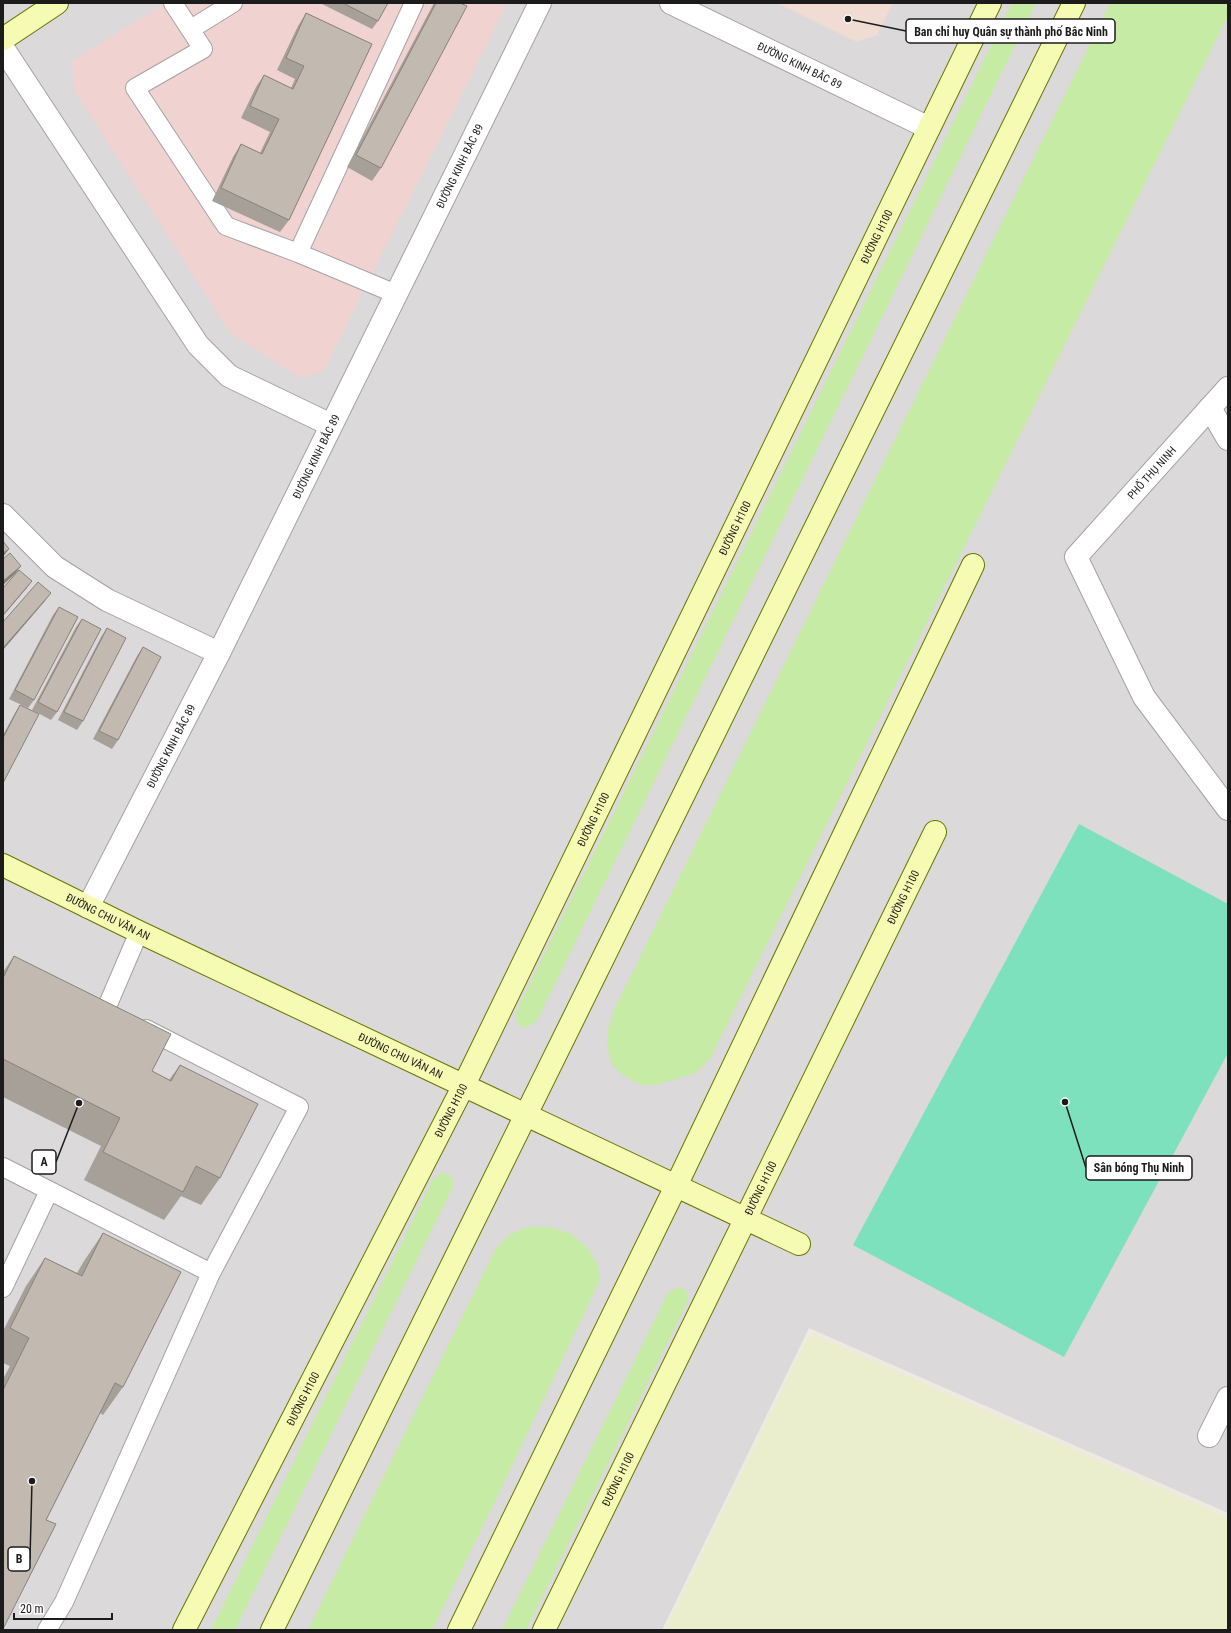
<svg xmlns="http://www.w3.org/2000/svg" width="1231" height="1633" font-family="'Roboto Condensed',sans-serif">
	<style>
		.residential { fill: #dbd9d9 }
		.commercial { fill: #f0d2d0 }
		.military { fill: #f1dcd4 }
		.farmland { fill: #ebeecc }
		.grass { fill: #c6eba5 }
		.pitch { fill: #7ce1bc }
		.lines { fill: none; stroke-linecap: round; stroke-linejoin: round }
		.lane-casing { stroke: #a3a3a3; stroke-width: 20 }
		.street-casing { stroke: #a3a3a3; stroke-width: 24 }
		.secondary-casing { stroke: #677601; stroke-width: 24 }
		.lane { stroke: #fff; stroke-width: 18 }
		.street { stroke: #fff; stroke-width: 22 }
		.secondary { stroke: #f6fbb3; stroke-width: 22 }
		.wall { fill: #a7a098 }
		.shaded-wall { fill: #88827c }
		.building { fill: #c2bab1; stroke: #88827c }
		.labels { text-anchor: middle; dominant-baseline: central; stroke-width: 4; stroke-linejoin: round; paint-order: stroke }
		.street-label { font-size: 11px; fill: #1c1c1c; stroke: #fff }
		.leader { fill: none; stroke: #1c1c1c; stroke-width: 1.5 }
		.callout-dot { fill: #1c1c1c; stroke: #fff; stroke-width: 1.5 }
		.callout { fill: #fff; stroke: #1c1c1c; stroke-width: 1.5 }
		.callout-label { font-size: 12px; text-anchor: middle; font-weight: bold; fill: #1c1c1c }
	</style>
	<rect width="100%" height="100%" fill="#eeeae2"/>
	<path class="residential" d="M 3,3 L 1228,3 L 1228,1513 L 809,1328 L 662,1630 L 3,1630 Z"/>
	<path class="commercial" d="M 165,3 L 502,3 L 504,9 L 324,370 L 301,378 L 231,334 L 74,90 L 72,61 Z"/>
	<path class="military" d="M 777,3 L 893,3 L 877,35 L 857,42 Z"/>
	<path class="farmland" d="M 810,1333 L 1228,1518 L 1228,1630 L 665,1630 Z"/>
	<path class="grass" d="M 1012,3 L 1036,3 L 538,1019 L 533,1024 L 523,1028 L 519,1026 L 515,1014 Z
		M 1110,3 L 1228,3 L 1228,16 L 710,1059 L 696,1073 L 657,1085 L 641,1085 L 625,1077 L 612,1065 L 607,1047 L 608,1029 L 614,1010 Z
		M 442,1173 L 449,1174 L 453,1180 L 453,1187 L 235,1630 L 211,1630 L 433,1179 Z
		M 529,1227 L 549,1227 L 570,1233 L 587,1247 L 598,1265 L 600,1280 L 494,1504 L 432,1630 L 308,1630 L 495,1250 L 510,1234 Z
		M 677,1288 L 684,1288 L 688,1295 L 688,1301 L 526,1630 L 502,1630 L 668,1293 Z"/>
	<path class="pitch" d="M 1079,824 L 1228,904 L 1228,1053 L 1064,1357 L 853,1245 Z"/>
	<g class="lines">
		<g class="lane-casing">
			<path id="lane" d="M 173,3 L 203,49 L 135,88 L 226,226 L 298,253 L 396,294
				M 191,29 L 233,3
				M 298,253 L 414,3
				M 106,1009 L 139,932
				M 146,1029 L 299,1107 L 211,1273
				M 3,1167 L 211,1273 L 64,1602 L 47,1630
				M 3,1288 L 49,1191"/>
		</g>
		<g class="street-casing">
			<g id="street">
				<path id="s1" d="M 671,3 L 929,128"/>
				<path d="M 3,48 L 198,345 L 229,376 L 331,425"/>
				<path d="M 1228,388 L 1076,557 L 1144,697 L 1228,809"/>
				<path d="M 1210,408 L 1228,439"/>
				<path d="M 3,515 L 55,567 L 107,600 L 219,653"/>
				<path id="s2" d="M 88,907 L 219,653 L 540,3"/>
				<path d="M 1209,1436 L 1228,1398"/>
			</g>
		</g>
		<g class="secondary-casing">
			<g id="secondary">
				<path d="M 3,39 L 57,3"/>
				<path id="s3" d="M 3,865 L 139,932 L 799,1244"/>
				<path id="s4" d="M 184,1630 L 464,1085 L 990,3"/>
				<path d="M 272,1630 L 1074,3"/>
				<path d="M 459,1630 L 676,1186 L 973,565"/>
				<path id="s5" d="M 544,1630 L 935,832"/>
			</g>
		</g>
		<use href="#lane" class="lane"/>
		<use href="#street" class="street"/>
		<use href="#secondary" class="secondary"/>
	</g>
	<path class="wall" d="M 320,3 L 388,3 L 378,21 L 372,29 Z
		M 434,3 L 460,3 L 381,168 L 372,181 L 347,167 Z
		M 306,13 L 372,44 L 289,220 L 280,232 L 212,201 L 233,157 L 241,144 L 260,153 L 270,132 L 241,118 L 256,87 L 264,75 L 291,88 L 295,79 L 277,70 L 298,26 Z
		M 59,607 L 34,700 L 28,708 L 9,699 L 53,615 Z
		M 82,619 L 57,712 L 51,720 L 32,710 L 76,627 Z
		M 107,628 L 83,721 L 77,730 L 58,720 L 101,637 Z
		M 143,647 L 118,740 L 112,749 L 93,739 L 137,656 Z
		M 20,705 L 3,783 L 3,735 L 15,713 Z
		M 14,956 L 152,1071 L 169,1080 L 180,1065 L 220,1178 L 201,1205 L 181,1196 L 164,1220 L 84,1180 L 101,1146 L 3,1097 L 3,972 Z
		M 103,1233 L 123,1387 L 103,1415 L 100,1413 L 46,1520 L 3,1629 L 3,1379 L 10,1366 L 3,1363 L 3,1331 L 26,1286 L 45,1258 L 77,1273 L 84,1261 Z"/>
	<path class="shaded-wall" d="M 9,549 L 3,557 L 3,553 Z
		M 21,566 L 15,574 L 3,585 L 3,581 Z
		M 32,581 L 26,589 L 3,616 L 3,615 Z
		M 51,593 L 45,601 L 3,650 L 3,648 Z"/>
	<path class="building" d="M 343,3 L 388,3 L 378,21 Z
		M 436,3 L 460,3 L 467,6 L 381,168 L 356,155 Z
		M 306,13 L 372,44 L 289,220 L 221,188 L 241,144 L 262,154 L 279,119 L 250,106 L 264,75 L 293,89 L 304,66 L 286,58 Z
		M 3,541 L 9,549 L 3,553 Z
		M 10,553 L 21,566 L 3,581 L 3,559 Z
		M 19,570 L 32,581 L 3,615 L 3,588 Z
		M 38,582 L 51,593 L 3,648 L 3,622 Z
		M 59,607 L 78,617 L 34,700 L 15,690 Z
		M 82,619 L 101,629 L 57,712 L 38,702 Z
		M 107,628 L 126,638 L 83,721 L 64,712 Z
		M 143,647 L 161,657 L 118,740 L 99,731 Z
		M 20,705 L 39,714 L 3,783 L 3,738 Z
		M 14,956 L 171,1034 L 152,1071 L 171,1081 L 180,1065 L 258,1104 L 220,1178 L 196,1166 L 183,1192 L 103,1152 L 120,1118 L 3,1059 L 3,978 Z
		M 103,1233 L 181,1272 L 123,1387 L 115,1383 L 46,1520 L 56,1524 L 3,1629 L 3,1390 L 29,1338 L 10,1328 L 45,1258 L 82,1276 Z"/>
	<g class="labels">
		<g class="street-label">
			<text stroke="none"><textPath href="#s1" startOffset="143">ĐƯỜNG KINH BẮC 89</textPath></text>
			<text stroke="none"><textPath href="#s2" startOffset="829">ĐƯỜNG KINH BẮC 89</textPath></text>
			<text stroke="none"><textPath href="#s4" startOffset="1556">ĐƯỜNG H100</textPath></text>
			<text stroke="none"><textPath href="#s2" startOffset="505">ĐƯỜNG KINH BẮC 89</textPath></text>
			<text transform="translate(1152 473) rotate(-48)">PHỐ THỤ NINH</text>
			<text stroke="none"><textPath href="#s4" startOffset="1232">ĐƯỜNG H100</textPath></text>
			<text stroke="none"><textPath href="#s2" startOffset="181">ĐƯỜNG KINH BẮC 89</textPath></text>
			<text stroke="none"><textPath href="#s4" startOffset="908">ĐƯỜNG H100</textPath></text>
			<text stroke="none"><textPath href="#s5" startOffset="816">ĐƯỜNG H100</textPath></text>
			<text stroke="none"><textPath href="#s3" startOffset="117">ĐƯỜNG CHU VĂN AN</textPath></text>
			<text stroke="none"><textPath href="#s3" startOffset="441">ĐƯỜNG CHU VĂN AN</textPath></text>
			<text stroke="none"><textPath href="#s4" startOffset="584">ĐƯỜNG H100</textPath></text>
			<text stroke="none"><textPath href="#s5" startOffset="492">ĐƯỜNG H100</textPath></text>
			<text stroke="none"><textPath href="#s4" startOffset="260">ĐƯỜNG H100</textPath></text>
			<text stroke="none"><textPath href="#s5" startOffset="168">ĐƯỜNG H100</textPath></text>
		</g>
	</g>
	<path class="leader" d="M848 19L906 31M79 1103L56 1162M1065 1102L1086 1168M32 1481L30 1559"/>
	<g class="callout-dot">
		<circle cx="848" cy="19" r="4"/>
		<circle cx="79" cy="1103" r="4"/>
		<circle cx="1065" cy="1102" r="4"/>
		<circle cx="32" cy="1481" r="4"/>
	</g>
	<g class="callout">
		<rect x="906" y="19" width="209" height="24" rx="4"/>
		<rect x="32" y="1150" width="24" height="24" rx="4"/>
		<rect x="1086" y="1156" width="106" height="24" rx="4"/>
		<rect x="8" y="1547" width="22" height="24" rx="4"/>
	</g>
	<g class="callout-label">
		<text x="1011" y="36">Ban chỉ huy Quân sự thành phố Bắc Ninh</text>
		<text x="44" y="1166">A</text>
		<text x="1139" y="1172">Sân bóng Thụ Ninh</text>
		<text x="19" y="1563">B</text>
	</g>
	<rect width="1231" height="1633" fill="none" stroke="#1c1c1c" stroke-width="8"/>
	<path d="M14 1613v6h98v-6" fill="none" stroke="#1c1c1c" stroke-width="2"/>
	<text x="20" y="1613" font-size="12" fill="#1c1c1c" stroke="#ffffff" stroke-width="3" paint-order="stroke">20 m</text>
</svg>
